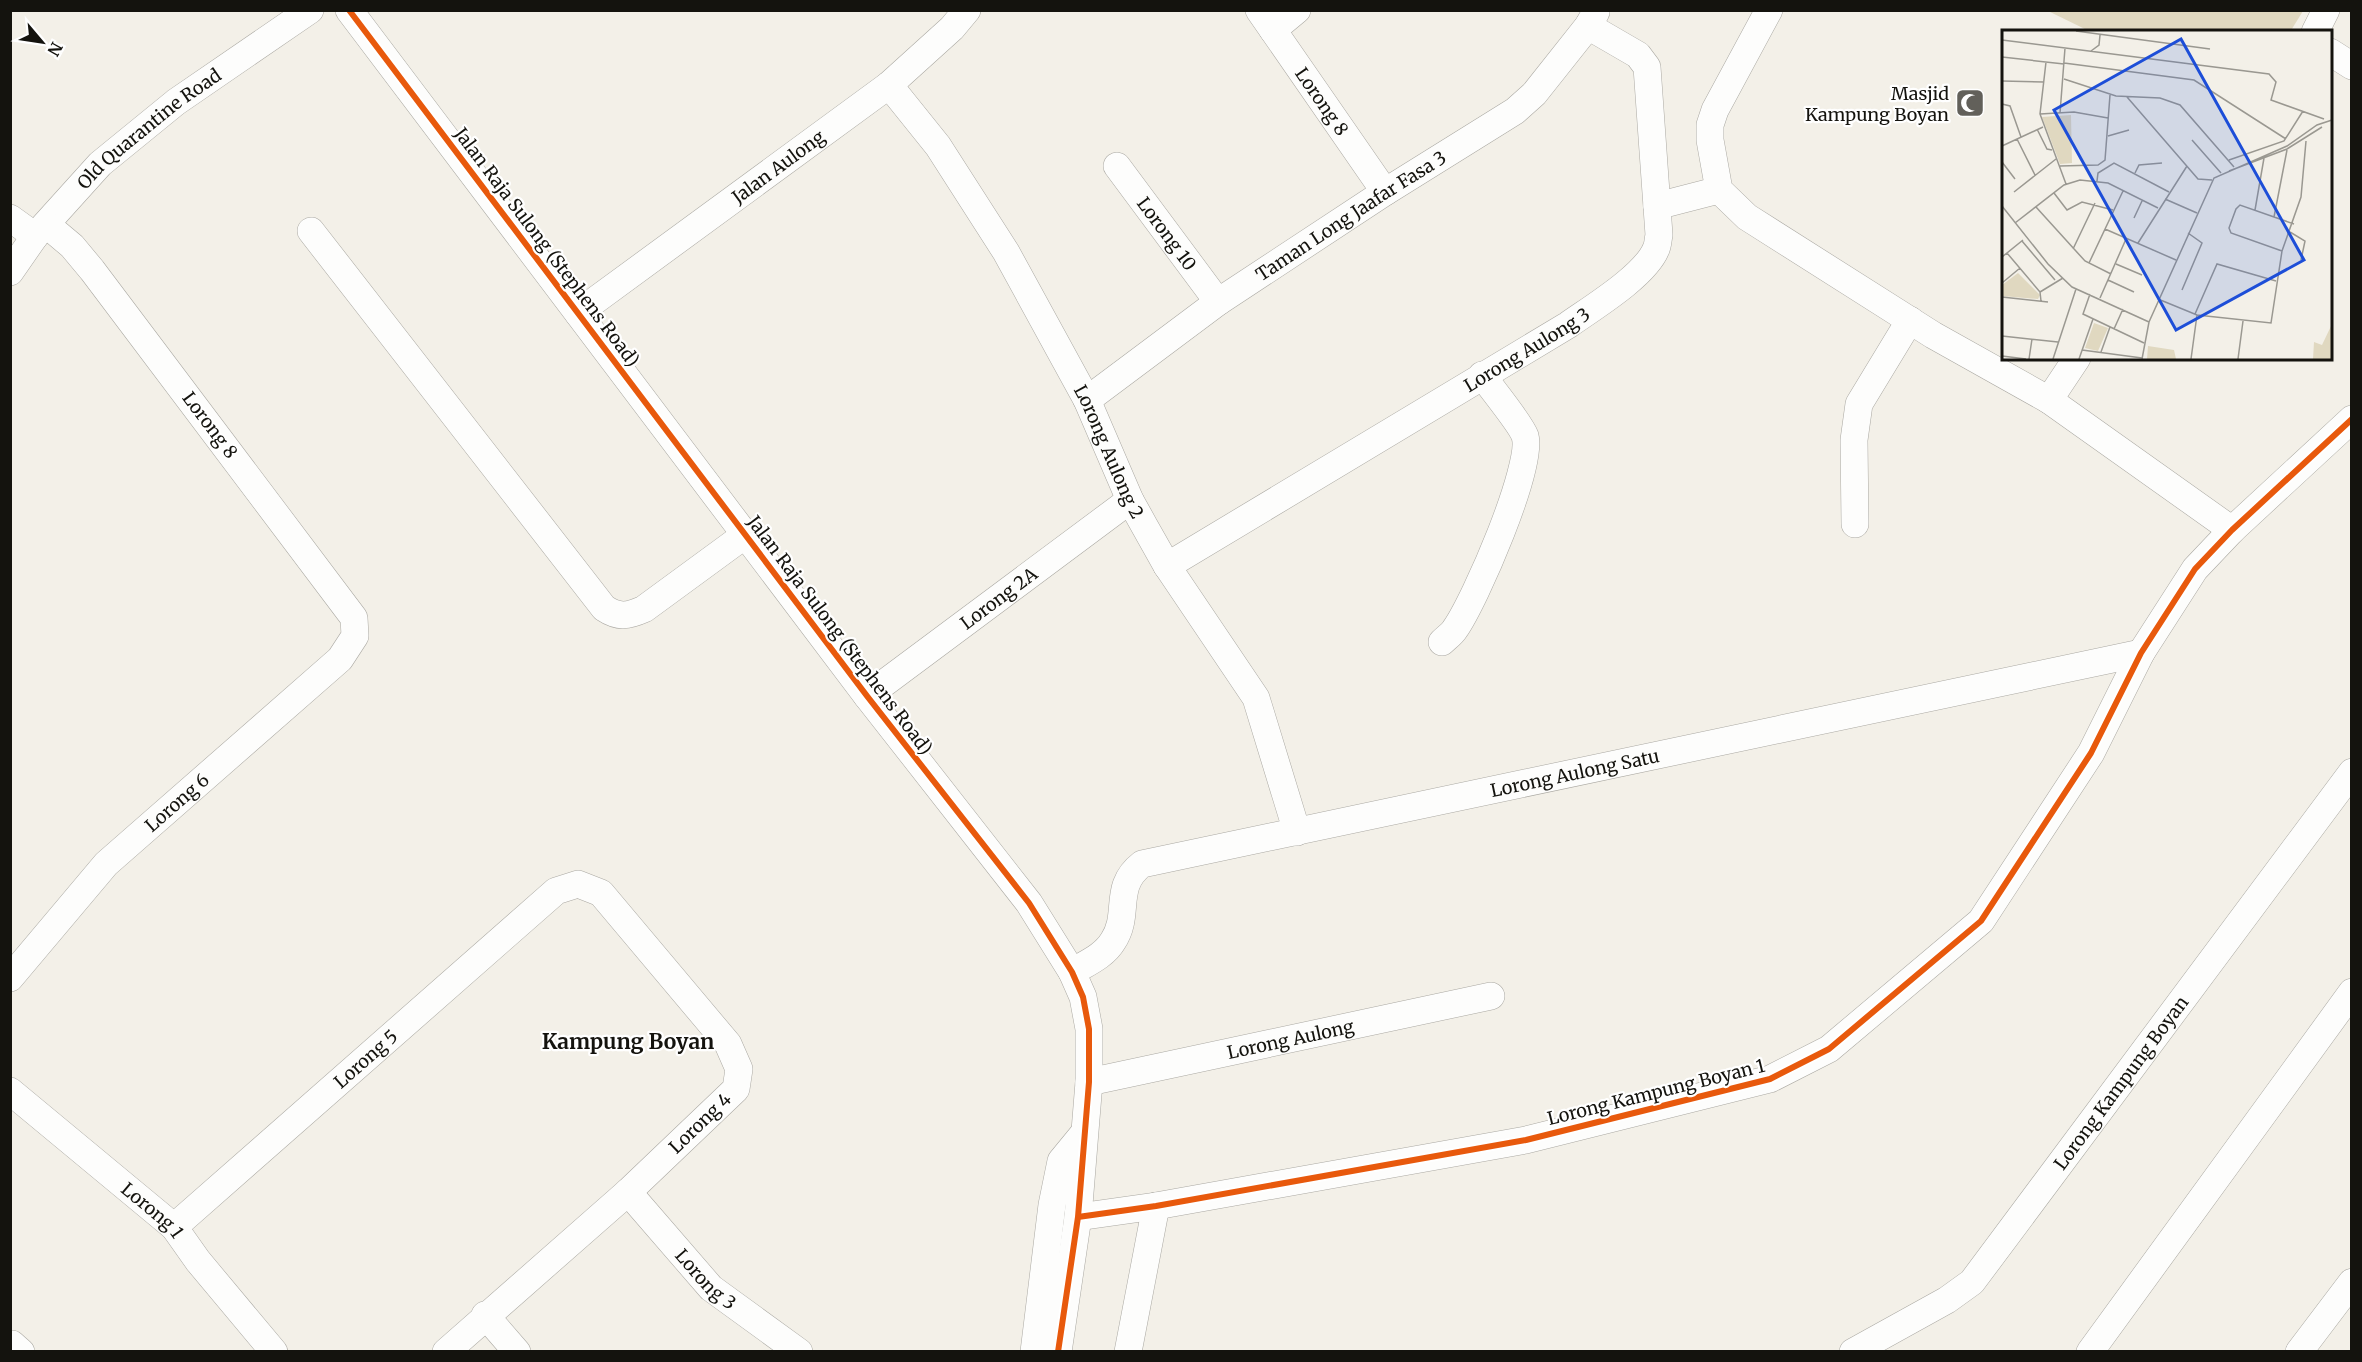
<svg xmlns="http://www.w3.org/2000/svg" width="2362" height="1362" font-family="Merriweather,serif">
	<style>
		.green { fill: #e0d8c0 }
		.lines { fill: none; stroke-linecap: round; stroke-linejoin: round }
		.minor-casing { stroke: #aaa8a2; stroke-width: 28 }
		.minor { stroke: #fdfdfc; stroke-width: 27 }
		.cycleway-casing { stroke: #fff; stroke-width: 10 }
		.cycleway { stroke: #e8590c; stroke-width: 6 }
		.labels { text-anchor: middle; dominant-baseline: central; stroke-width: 4.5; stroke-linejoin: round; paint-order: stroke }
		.poi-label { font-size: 18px; fill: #14130e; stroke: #fff; text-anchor: end }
		.street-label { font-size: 18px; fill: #14130e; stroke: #fff }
		.quarter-label { font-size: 21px; font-weight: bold; fill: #14130e; stroke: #fff }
		.inset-road { fill: none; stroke: #9a9891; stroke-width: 1.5 }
		.view { fill: #1d4ed8; fill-opacity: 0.15; stroke: #1d4ed8; stroke-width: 3 }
		.inset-edge { fill: none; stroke: #14130e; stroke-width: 3 }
	</style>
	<rect width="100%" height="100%" fill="#f3f0e8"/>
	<path class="green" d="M 2048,11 L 2303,11 L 2290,32 L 2089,31 Z"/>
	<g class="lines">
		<g class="minor-casing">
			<g id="minor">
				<path d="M 349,10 L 867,696 L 1029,903 L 1072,972 L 1083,997 L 1089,1029 L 1089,1082 L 1078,1217 L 1058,1352"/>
				<path id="s1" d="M 1259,10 L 1385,192"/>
				<path d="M 1769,10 L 1715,110 L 1710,125 L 1710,140 L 1719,190 L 1747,217 L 1933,335 L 2049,400 L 2232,530"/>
				<path d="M 1273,30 L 1297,10"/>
				<path d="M 2315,32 L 2326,10"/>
				<path d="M 2330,52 L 2352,66"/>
				<path id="s2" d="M 889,85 L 938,146 L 1006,252 L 1087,400 L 1130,500 L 1145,527 L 1167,566 L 1256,698 L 1297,832"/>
				<path id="s3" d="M 1117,166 L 1218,302"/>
				<path d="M 1657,206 L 1719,190"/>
				<path d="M 10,218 L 35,236"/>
				<path d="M 311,231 L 604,608 C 619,618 628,616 644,609 L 745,535"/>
				<path id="s4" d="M 10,272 L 35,236 L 100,164 L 176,102 L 310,10"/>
				<path id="s5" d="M 578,313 L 889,85 L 952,28 L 967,10"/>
				<path id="s6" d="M 1087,400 L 1218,302 L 1385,192 L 1515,111 L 1534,94 L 1588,26 L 1596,12"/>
				<path d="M 2049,400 L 2077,358"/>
				<path d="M 1855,524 L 1854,440 L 1859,404 L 1910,320"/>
				<path id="s7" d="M 1167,566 L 1568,325 C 1592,308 1645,276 1656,249 C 1658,245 1658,239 1659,235 L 1647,67 L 1638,55 L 1588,26"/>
				<path d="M 1442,642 C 1446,638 1452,634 1455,629 C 1475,601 1534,465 1525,436 C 1521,424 1491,388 1482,375"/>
				<path id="s8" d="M 867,696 L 1130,500"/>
				<path id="s9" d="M 1072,972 C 1087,963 1104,956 1113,941 C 1131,914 1112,887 1142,864 L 2141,653"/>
				<path id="s10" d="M 10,978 L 106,864 L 340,659 L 355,636 L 354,618 L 92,270 L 72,246 L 47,225"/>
				<path id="s11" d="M 1089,1082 L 1491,996"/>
				<path id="s12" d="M 10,1091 L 174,1227 L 198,1261 L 274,1352"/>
				<path id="s13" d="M 628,1192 L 711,1288 L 799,1352"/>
				<path d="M 1078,1217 L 1156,1206 L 1526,1140 L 1770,1079 L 1829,1049 L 1981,921 L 2091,753 L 2141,653 L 2195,569 L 2232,530 L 2352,419"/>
				<path id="s14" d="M 174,1227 L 556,891 L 578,884 L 601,893 L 728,1044 L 739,1069 L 736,1089 L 628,1192 L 446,1352"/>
				<path d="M 485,1315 L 517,1352"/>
				<path d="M 12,1344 L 21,1352"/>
				<path d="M 1034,1352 L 1052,1205 L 1061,1161 L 1084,1133"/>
				<path d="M 1128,1352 L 1156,1206"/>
				<path id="s15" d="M 1853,1352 L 1947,1300 L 1972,1282 L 2352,772"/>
				<path d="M 2090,1352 L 2352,992"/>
				<path d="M 2299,1352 L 2352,1282"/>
			</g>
		</g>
		<use href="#minor" class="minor"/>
		<g class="cycleway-casing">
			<path id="cycleway" d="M 349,10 L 867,696 L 1029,903 L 1072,972 L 1083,997 L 1089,1029 L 1089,1082 L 1078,1217 L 1058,1352
				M 1078,1217 L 1156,1206 L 1526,1140 L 1770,1079 L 1829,1049 L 1981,921 L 2091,753 L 2141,653 L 2195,569 L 2232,530 L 2352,419"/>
		</g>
		<use href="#cycleway" class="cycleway"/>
	</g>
	<defs>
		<g id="mosque-square" transform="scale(1.5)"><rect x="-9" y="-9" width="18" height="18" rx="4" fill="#62605a" stroke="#fff"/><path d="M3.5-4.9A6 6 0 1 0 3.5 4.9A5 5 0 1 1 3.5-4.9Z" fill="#fff"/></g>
	</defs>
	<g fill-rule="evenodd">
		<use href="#mosque-square" x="1970" y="103"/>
	</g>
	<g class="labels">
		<g class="poi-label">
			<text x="1949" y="93">Masjid<tspan x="1949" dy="21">Kampung Boyan</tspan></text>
		</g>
		<g class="street-label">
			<text stroke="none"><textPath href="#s1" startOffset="111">Lorong 8</textPath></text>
			<text stroke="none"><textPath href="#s4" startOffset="201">Old Quarantine Road</textPath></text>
			<text stroke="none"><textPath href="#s5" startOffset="248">Jalan Aulong</textPath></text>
			<text stroke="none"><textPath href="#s6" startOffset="322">Taman Long Jaafar Fasa 3</textPath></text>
			<text stroke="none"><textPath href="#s3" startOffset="84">Lorong 10</textPath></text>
			<text transform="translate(547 247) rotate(53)">Jalan Raja Sulong (Stephens Road)</text>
			<text stroke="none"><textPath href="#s7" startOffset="420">Lorong Aulong 3</textPath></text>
			<text transform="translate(210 425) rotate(53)">Lorong 8</text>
			<text stroke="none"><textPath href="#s2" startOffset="429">Lorong Aulong 2</textPath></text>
			<text stroke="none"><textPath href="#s8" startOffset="164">Lorong 2A</textPath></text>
			<text transform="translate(840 635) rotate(53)">Jalan Raja Sulong (Stephens Road)</text>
			<text stroke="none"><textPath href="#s9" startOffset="579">Lorong Aulong Satu</textPath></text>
			<text stroke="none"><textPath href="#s10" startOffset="243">Lorong 6</textPath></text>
			<text stroke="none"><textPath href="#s11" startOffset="206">Lorong Aulong</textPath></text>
			<text stroke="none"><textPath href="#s14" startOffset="255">Lorong 5</textPath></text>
			<text stroke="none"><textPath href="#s15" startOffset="387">Lorong Kampung Boyan</textPath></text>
			<text transform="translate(1656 1092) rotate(-14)">Lorong Kampung Boyan 1</text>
			<text transform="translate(700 1123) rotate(-44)">Lorong 4</text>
			<text stroke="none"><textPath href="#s12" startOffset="186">Lorong 1</textPath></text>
			<text stroke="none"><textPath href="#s13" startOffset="117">Lorong 3</textPath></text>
		</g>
		<g class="quarter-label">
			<text x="628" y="1041">Kampung Boyan</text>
		</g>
	</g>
	<g transform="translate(2002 30)">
		<rect width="330" height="330" fill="#f3f0e8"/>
		<path d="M 69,85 L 70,133 L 58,134 L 40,87 ZM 16,243 L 38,265 L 36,269 L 0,266 L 0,255 ZM 92,293 L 106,298 L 96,321 L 83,318 ZM 330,294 L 330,329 L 311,329 L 312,312 L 320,315 ZM 146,316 L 172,320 L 174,329 L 145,329 Z" fill="#e0d8c0"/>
		<path class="inset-road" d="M 74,1 L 208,19M 0,10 L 267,44 L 274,52 L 269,70 L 322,89M 89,21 L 97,15 L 98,5M 0,27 L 62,34M 44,32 L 38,84 L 64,154M 62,33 L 192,50 L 284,109M 62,49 L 114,66 L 158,68 L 178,75 L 232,137M 0,51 L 42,52M 125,67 L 196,149 L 210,150M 0,74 L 8,76 L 19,107M 58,83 L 63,18M 38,84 L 72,82 L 106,88M 35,99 L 45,119 L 50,120M 106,106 L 127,100M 15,109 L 33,145M 190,110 L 219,143M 0,116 L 41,97M 227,130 L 282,111 L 301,81M 0,132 L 13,149M 58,136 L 96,135 L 103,130 L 108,65M 227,141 L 285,119 L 320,97M 133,143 L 137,135 L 160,133M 95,151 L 96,143 L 112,133 L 167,162M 12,162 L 54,129M 52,163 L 65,180 L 80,172 L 111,180M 163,169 L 195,183M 0,176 L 46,234 L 70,257 L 147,292M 34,177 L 83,231 L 109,244M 253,180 L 262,128M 272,187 L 285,120M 132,188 L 140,171M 13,193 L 62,155 L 78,150 L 106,153 L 156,178M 103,199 L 174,230M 288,202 L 303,211 L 299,230M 20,211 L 53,250M 136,213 L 185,136M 71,219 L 93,173M 280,221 L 229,203 L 227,198 L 234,179 L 238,175 L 292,194M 5,223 L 38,262 L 39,271M 0,227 L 21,210M 87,233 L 121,161M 114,234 L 140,245M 106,250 L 132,262M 0,253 L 18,238M 180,260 L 200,213 L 186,203M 38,262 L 61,248M 88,264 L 81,284 L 142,313M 0,267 L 46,272M 98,268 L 124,209M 156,269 L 195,285 L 269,293 L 280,221 L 299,167 L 304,111M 193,284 L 215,234 L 274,251M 112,299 L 121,279M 0,306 L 56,312M 80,320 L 140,328M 99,322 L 108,297M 0,326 L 24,329M 27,329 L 30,309M 51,329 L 74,259M 77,329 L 91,289M 140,329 L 147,292 L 212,148 L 285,116 L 315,95 L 330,90M 189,329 L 195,285M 236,329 L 241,291"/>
		<path class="view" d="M 179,9 L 302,230 L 174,300 L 52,80 Z"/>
		<rect width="330" height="330" class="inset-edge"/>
	</g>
	<rect width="2362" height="1362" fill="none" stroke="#14130e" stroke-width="24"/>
	<g transform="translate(42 42) rotate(119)" stroke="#ffffff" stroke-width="4.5" paint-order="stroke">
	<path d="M0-4.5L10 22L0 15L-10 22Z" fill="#14130e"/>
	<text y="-9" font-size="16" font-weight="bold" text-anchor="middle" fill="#14130e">N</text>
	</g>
</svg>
